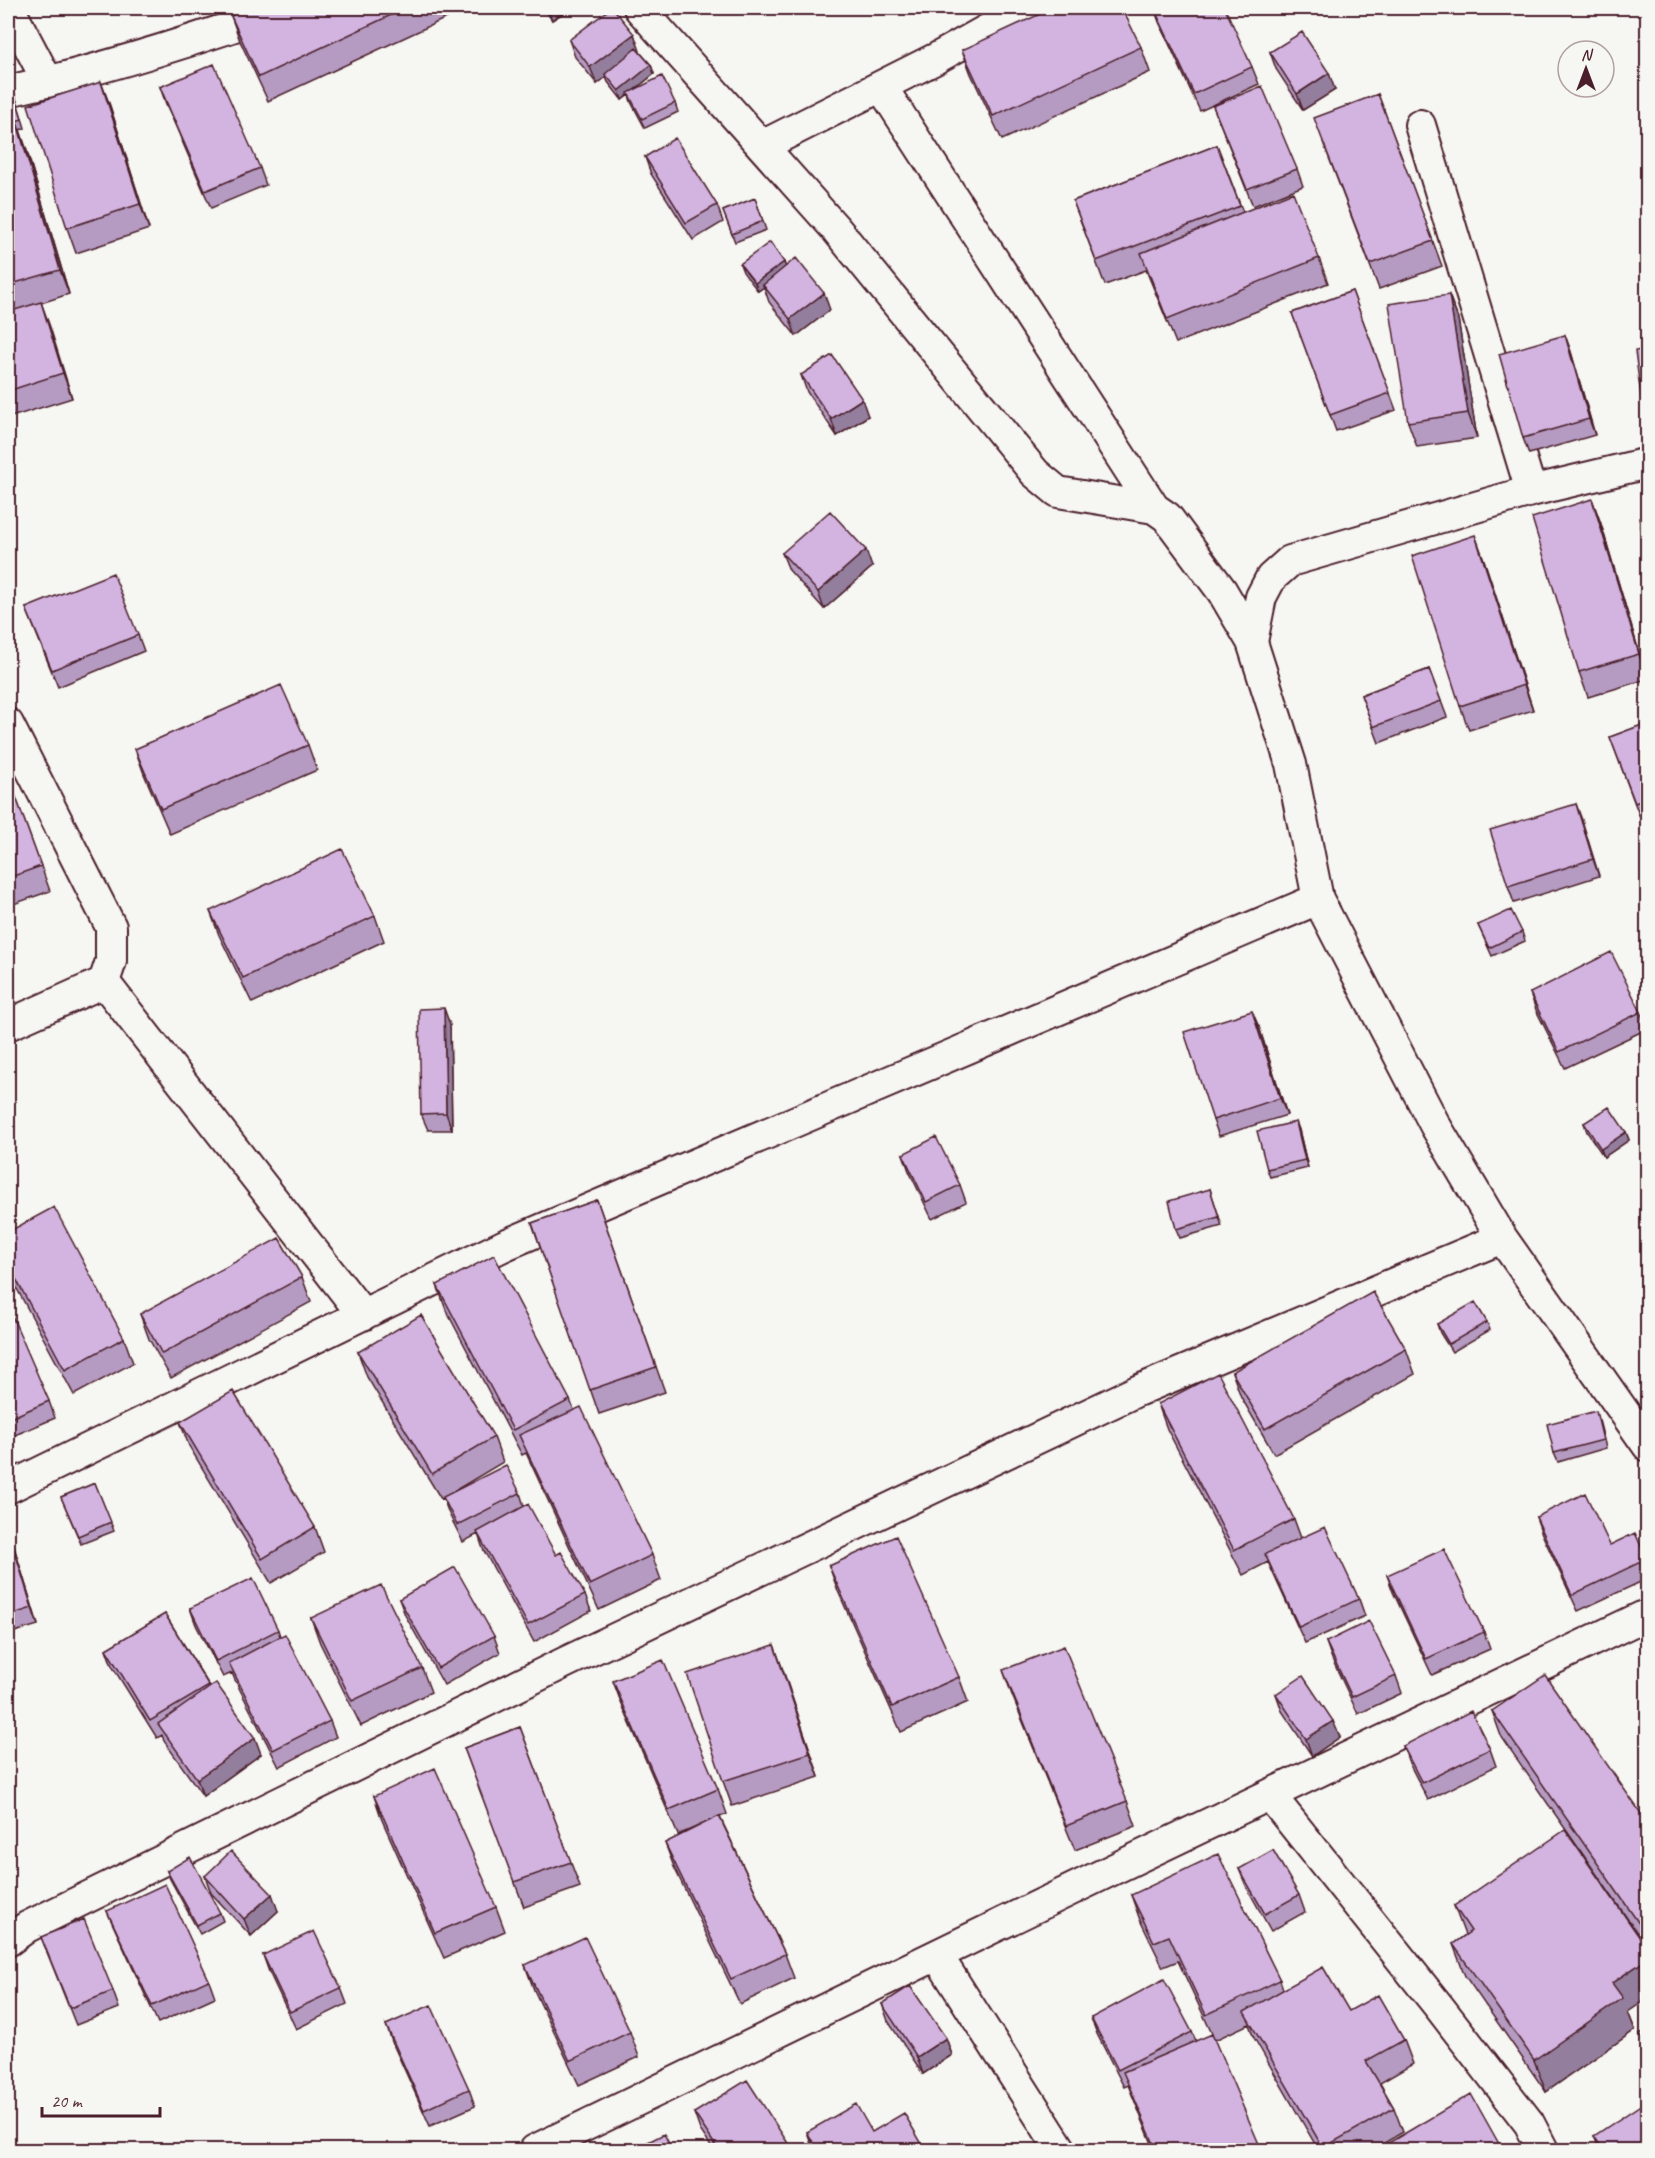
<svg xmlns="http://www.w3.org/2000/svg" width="1655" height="2158" font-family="Caveat,sans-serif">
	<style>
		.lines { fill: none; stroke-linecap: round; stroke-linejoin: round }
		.street-casing { stroke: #4a1f2b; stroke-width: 34 }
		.street { stroke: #f6f6f2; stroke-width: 30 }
		.wall { fill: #b59bc1; stroke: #4a1f2b; stroke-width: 1.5 }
		.shaded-wall { fill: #947e9d; stroke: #4a1f2b; stroke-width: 1.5 }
		.building { fill: #d3b4e0; stroke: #4a1f2b; stroke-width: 1.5 }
	</style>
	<rect width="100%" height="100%" fill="#f6f6f2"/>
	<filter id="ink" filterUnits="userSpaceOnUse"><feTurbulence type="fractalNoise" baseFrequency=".0167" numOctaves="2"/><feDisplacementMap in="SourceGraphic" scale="12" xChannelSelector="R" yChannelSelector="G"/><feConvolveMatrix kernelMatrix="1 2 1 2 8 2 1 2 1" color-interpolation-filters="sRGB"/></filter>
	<g filter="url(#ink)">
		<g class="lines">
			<g class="street-casing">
				<path id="street" d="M 9,8 L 48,82
					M 639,8 L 836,229 L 1035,473 L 1058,492 L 1154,508 L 1167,517 L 1222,591 L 1252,642 L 1291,764 L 1318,899 L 1435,1125 L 1502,1238 L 1648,1446
					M 881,86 L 1154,508
					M 8,91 C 103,70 196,40 287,8
					M 1420,125 L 1531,491
					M 762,146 L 935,59 L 1026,8
					M 1252,642 L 1261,597 L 1271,578 L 1290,561 L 1531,491 L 1648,463
					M 8,724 L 111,927 L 111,961 L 104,982 L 8,1025
					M 104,982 L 363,1315
					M 8,1488 L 505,1245 L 1318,899
					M 1270,1795 L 1440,2008 L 1529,2123 L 1543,2150
					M 8,1941 L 27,1927 L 566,1662 L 1137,1391 L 1502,1238
					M 937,1955 L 1061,2150
					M 535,2150 L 1114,1869 L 1648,1614"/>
			</g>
			<use href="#street" class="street"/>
		</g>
		<path class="wall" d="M 248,8 L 468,8 L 268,101 L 240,41 L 231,16 Z
			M 543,8 L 571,8 L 552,20 Z
			M 1154,8 L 1252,67 L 1259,84 L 1200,111 L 1159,22 Z
			M 634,34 L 639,51 L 651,65 L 654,74 L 633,91 L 675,103 L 678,112 L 645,128 L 631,102 L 629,95 L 622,100 L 608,82 L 606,77 L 597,84 L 575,57 L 569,40 Z
			M 1141,47 L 1150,72 L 1002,140 L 971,74 L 962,50 Z
			M 1270,52 L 1335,90 L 1303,110 L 1276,69 Z
			M 11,82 L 25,128 L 20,130 L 26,148 L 69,294 L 41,303 L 72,398 L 8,418 L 8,83 Z
			M 101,82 L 110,106 L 149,229 L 76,253 L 67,228 Z
			M 160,87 L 260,168 L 266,185 L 211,208 L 166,104 Z
			M 1378,94 L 1442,266 L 1379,289 L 1323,142 Z
			M 1213,106 L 1297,169 L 1303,186 L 1253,206 Z
			M 1217,145 L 1243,212 L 1319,258 L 1328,283 L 1176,343 L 1146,270 L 1105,285 L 1073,201 Z
			M 645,157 L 717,205 L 723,222 L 693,240 L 651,174 Z
			M 755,198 L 766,230 L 735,242 L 723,211 Z
			M 740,264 L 786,266 L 830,310 L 796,336 L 769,302 L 764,287 L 758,291 L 743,272 Z
			M 1352,291 L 1396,410 L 1336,431 L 1292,313 Z
			M 1449,295 L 1458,319 L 1477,438 L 1417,447 L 1408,422 Z
			M 1565,335 L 1571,352 L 1595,435 L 1529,454 L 1523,438 Z
			M 1647,349 L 1647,413 L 1641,396 Z
			M 801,375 L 868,416 L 837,436 L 807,392 Z
			M 1592,499 L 1601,524 L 1647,679 L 1588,697 L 1579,672 Z
			M 1475,535 L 1484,560 L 1533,710 L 1469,730 L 1460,706 Z
			M 782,553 L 872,567 L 824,609 L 789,570 Z
			M 26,608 L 138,635 L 144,651 L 58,687 Z
			M 1429,669 L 1447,717 L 1379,743 L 1361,695 Z
			M 1647,723 L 1647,826 L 1644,828 L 1610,737 Z
			M 308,745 L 317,770 L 170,834 L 144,774 L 135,749 Z
			M 14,792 L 50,891 L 8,906 L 8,794 Z
			M 1576,804 L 1599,876 L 1514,903 L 1508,886 Z
			M 210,911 L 375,916 L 384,941 L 252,1003 L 219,935 Z
			M 1478,925 L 1522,932 L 1525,941 L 1492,956 Z
			M 1530,993 L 1641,1012 L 1647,1029 L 1565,1068 L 1536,1010 Z
			M 450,1025 L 452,1130 L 428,1130 L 421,1114 Z
			M 1259,1027 L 1287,1115 L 1219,1136 L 1213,1120 Z
			M 1296,1122 L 1299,1130 L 1308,1168 L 1270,1177 L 1267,1169 Z
			M 1584,1123 L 1626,1132 L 1629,1140 L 1604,1157 L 1587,1132 Z
			M 903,1154 L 960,1185 L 966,1202 L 932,1219 L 909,1171 Z
			M 1210,1189 L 1222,1226 L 1180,1238 L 1176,1229 Z
			M 597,1200 L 665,1392 L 599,1414 L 532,1223 Z
			M 8,1232 L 124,1338 L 133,1363 L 74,1395 L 8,1272 Z
			M 302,1277 L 311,1302 L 171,1378 L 149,1339 L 140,1314 Z
			M 437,1285 L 570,1400 L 574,1410 L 652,1555 L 661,1580 L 599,1610 L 526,1453 L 522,1455 L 446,1310 Z
			M 8,1320 L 49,1401 L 55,1418 L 8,1438 Z
			M 1487,1322 L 1490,1330 L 1452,1352 L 1440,1333 L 1437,1324 Z
			M 1406,1349 L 1415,1374 L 1274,1454 L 1241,1397 L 1232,1372 Z
			M 358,1352 L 494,1437 L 503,1462 L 454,1491 L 520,1493 L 524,1506 L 556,1555 L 585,1595 L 591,1611 L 534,1642 L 483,1549 L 478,1534 L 463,1542 L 449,1514 L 443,1498 L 441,1499 L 367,1377 Z
			M 1158,1404 L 1294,1519 L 1301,1538 L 1359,1599 L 1365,1616 L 1305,1643 L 1268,1562 L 1243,1575 L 1167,1429 Z
			M 1599,1420 L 1606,1448 L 1558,1462 L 1554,1453 Z
			M 180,1422 L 315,1527 L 324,1552 L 271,1583 L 189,1446 Z
			M 95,1483 L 114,1531 L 81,1544 L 61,1497 Z
			M 1536,1517 L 1647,1560 L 1647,1579 L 1578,1611 L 1542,1534 Z
			M 8,1528 L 38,1625 L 8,1634 Z
			M 829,1566 L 959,1677 L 968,1702 L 901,1732 L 838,1591 Z
			M 1387,1575 L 1484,1632 L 1490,1649 L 1432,1675 L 1393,1592 Z
			M 399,1599 L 494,1636 L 500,1653 L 444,1685 L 405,1615 Z
			M 190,1608 L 278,1630 L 280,1636 L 330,1721 L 336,1737 L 279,1767 L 235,1680 L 232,1673 L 223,1677 L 196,1625 Z
			M 165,1614 L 210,1687 L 261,1754 L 203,1796 L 164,1741 L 162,1735 L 157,1738 L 112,1666 L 106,1649 Z
			M 311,1618 L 422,1668 L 431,1692 L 361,1726 L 320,1643 Z
			M 1326,1642 L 1396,1676 L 1402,1693 L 1358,1714 L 1332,1659 Z
			M 774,1645 L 819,1777 L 732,1806 L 723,1781 Z
			M 1003,1670 L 1127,1801 L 1136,1826 L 1075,1850 L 1012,1695 Z
			M 613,1681 L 718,1789 L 727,1814 L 720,1817 L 785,1954 L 794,1978 L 740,2004 L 674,1867 L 665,1843 L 710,1821 L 678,1835 L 622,1705 Z
			M 1276,1694 L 1340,1737 L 1312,1756 L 1282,1711 Z
			M 1492,1711 L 1647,1822 L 1647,1947 L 1501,1736 Z
			M 520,1727 L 580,1887 L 524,1907 L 464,1748 Z
			M 1403,1746 L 1490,1749 L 1496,1766 L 1428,1800 L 1409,1763 Z
			M 374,1796 L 496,1907 L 505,1931 L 444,1958 L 382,1820 Z
			M 1239,1869 L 1299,1895 L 1305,1912 L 1271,1931 L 1246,1886 Z
			M 167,1871 L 220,1913 L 223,1921 L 200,1934 L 170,1879 Z
			M 205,1876 L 278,1911 L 251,1936 L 211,1893 Z
			M 1131,1895 L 1280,1980 L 1283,1989 L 1349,2011 L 1404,2040 L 1413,2064 L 1380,2083 L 1394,2108 L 1403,2132 L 1371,2151 L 1319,2151 L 1253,2036 L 1249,2024 L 1215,2040 L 1178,1961 L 1163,1967 L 1140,1920 Z
			M 1454,1906 L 1628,2012 L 1635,2030 L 1546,2092 L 1465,1976 L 1453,1944 L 1465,1935 Z
			M 107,1911 L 209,1980 L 215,1997 L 158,2023 L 114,1927 Z
			M 41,1937 L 113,1991 L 119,2008 L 76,2025 Z
			M 263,1955 L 341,1988 L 347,2004 L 296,2029 L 269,1972 Z
			M 525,1965 L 630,2032 L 639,2057 L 579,2085 L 534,1990 Z
			M 882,2004 L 946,2038 L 952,2055 L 923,2074 L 888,2021 Z
			M 1091,2018 L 1192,2032 L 1196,2041 L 1262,2151 L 1155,2151 L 1128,2085 L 1124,2087 L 1097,2034 Z
			M 386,2025 L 469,2089 L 475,2106 L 430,2126 L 392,2042 Z
			M 1647,2029 L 1647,2053 L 1640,2035 Z
			M 694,2113 L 793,2151 L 714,2151 L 700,2130 Z
			M 807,2132 L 872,2132 L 926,2151 L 814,2151 Z
			M 1594,2136 L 1647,2151 L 1600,2151 Z"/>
		<path class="shaded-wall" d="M 555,8 L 571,8 L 552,20 L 549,12 Z
			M 634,34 L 640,51 L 607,76 L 605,74 L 606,77 L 597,84 L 590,67 Z
			M 651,65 L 654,74 L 622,100 L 619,91 Z
			M 1329,73 L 1335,90 L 1303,110 L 1297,94 Z
			M 101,82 L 110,106 L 149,229 L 140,204 Z
			M 17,123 L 26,148 L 69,294 L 60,270 Z
			M 784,262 L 787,270 L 763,285 L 764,287 L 758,291 L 755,283 Z
			M 824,293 L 830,310 L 796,336 L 790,319 Z
			M 1449,295 L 1458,319 L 1477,438 L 1468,413 Z
			M 41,302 L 50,327 L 72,398 L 63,373 Z
			M 1565,335 L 1571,352 L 1595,435 L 1589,419 Z
			M 862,399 L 868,416 L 837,436 L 831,419 Z
			M 1592,499 L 1601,524 L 1647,679 L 1639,654 Z
			M 1475,535 L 1484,560 L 1533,710 L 1524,685 Z
			M 866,550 L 872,567 L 824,609 L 818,592 Z
			M 1576,804 L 1582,820 L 1599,876 L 1593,859 Z
			M 444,1008 L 450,1025 L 452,1130 L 446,1113 Z
			M 1252,1011 L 1259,1027 L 1287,1115 L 1280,1098 Z
			M 1296,1122 L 1299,1130 L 1308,1168 L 1305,1160 Z
			M 1626,1132 L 1629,1140 L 1604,1157 L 1601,1149 Z
			M 8,1528 L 12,1540 L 38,1625 L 32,1608 Z
			M 774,1645 L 783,1670 L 819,1777 L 810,1753 Z
			M 1333,1721 L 1340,1737 L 1312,1756 L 1306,1739 Z
			M 255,1738 L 261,1754 L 203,1796 L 197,1779 Z
			M 272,1894 L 278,1911 L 251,1936 L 244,1919 Z
			M 1647,1959 L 1647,1999 L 1628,2012 L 1635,2030 L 1546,2092 L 1534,2060 L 1612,1983 Z
			M 946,2038 L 952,2055 L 923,2074 L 917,2057 Z"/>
		<path class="building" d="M 248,8 L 406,8 L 259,77 L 231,16 Z
			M 546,8 L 555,8 L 549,12 Z
			M 611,8 L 613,8 L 634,34 L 590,67 L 569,40 Z
			M 1053,8 L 1122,8 L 1141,47 L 993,116 L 962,50 Z
			M 1154,8 L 1225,8 L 1252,67 L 1194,94 Z
			M 1302,32 L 1329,73 L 1297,94 L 1270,52 Z
			M 636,48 L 651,65 L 619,91 L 605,74 Z
			M 214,64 L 260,168 L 205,191 L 160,87 Z
			M 662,76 L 675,103 L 642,119 L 628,93 Z
			M 11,82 L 22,119 L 8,124 L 8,83 Z
			M 101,82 L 140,204 L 67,228 L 28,105 Z
			M 1262,86 L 1297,169 L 1247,189 L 1213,106 Z
			M 1378,94 L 1433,241 L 1370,264 L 1314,118 Z
			M 17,123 L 60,270 L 8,285 L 8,126 Z
			M 675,138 L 717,205 L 686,223 L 645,157 Z
			M 1217,145 L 1240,206 L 1096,261 L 1073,201 Z
			M 1293,192 L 1319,258 L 1167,319 L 1141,253 Z
			M 755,198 L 763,221 L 732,234 L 723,211 Z
			M 770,242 L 784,262 L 755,283 L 740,264 Z
			M 796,258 L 824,293 L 790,319 L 763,285 Z
			M 1352,291 L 1390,393 L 1330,415 L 1292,313 Z
			M 1449,295 L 1468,413 L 1408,422 L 1389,304 Z
			M 41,302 L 63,373 L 8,391 L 8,312 Z
			M 1565,335 L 1589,419 L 1523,438 L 1499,354 Z
			M 1647,349 L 1647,395 L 1641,396 L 1635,351 Z
			M 832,355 L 862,399 L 831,419 L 801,375 Z
			M 1592,499 L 1639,654 L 1579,672 L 1532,518 Z
			M 830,511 L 866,550 L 818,592 L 782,553 Z
			M 1647,516 L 1647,558 L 1639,518 Z
			M 1475,535 L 1524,685 L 1460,706 L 1412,556 Z
			M 113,573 L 138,635 L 52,670 L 26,608 Z
			M 1429,669 L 1441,701 L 1373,727 L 1361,695 Z
			M 281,685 L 308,745 L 161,809 L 135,749 Z
			M 1647,723 L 1647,798 L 1635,803 L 1610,737 Z
			M 14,792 L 41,866 L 8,878 L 8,794 Z
			M 1576,804 L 1593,859 L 1508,886 L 1490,830 Z
			M 342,849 L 375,916 L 243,978 L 210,911 Z
			M 1511,910 L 1522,932 L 1489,948 L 1478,925 Z
			M 1611,952 L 1641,1012 L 1559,1052 L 1530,993 Z
			M 444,1008 L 446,1113 L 421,1114 L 419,1009 Z
			M 1252,1011 L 1280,1098 L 1213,1120 L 1184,1032 Z
			M 1609,1107 L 1626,1132 L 1601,1149 L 1584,1123 Z
			M 1296,1122 L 1305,1160 L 1267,1169 L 1257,1131 Z
			M 936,1137 L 960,1185 L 926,1202 L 903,1154 Z
			M 1210,1189 L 1219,1217 L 1176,1229 L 1169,1201 Z
			M 597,1200 L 656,1367 L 590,1390 L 532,1223 Z
			M 54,1207 L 124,1338 L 65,1370 L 8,1264 L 8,1232 Z
			M 279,1238 L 302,1277 L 162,1354 L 140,1314 Z
			M 494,1255 L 570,1400 L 513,1430 L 437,1285 Z
			M 1373,1292 L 1406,1349 L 1265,1429 L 1232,1372 Z
			M 1475,1302 L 1487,1322 L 1449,1344 L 1437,1324 Z
			M 421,1315 L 494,1437 L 432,1474 L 358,1352 Z
			M 13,1318 L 49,1401 L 8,1419 L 8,1320 Z
			M 1218,1373 L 1294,1519 L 1234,1550 L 1158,1404 Z
			M 233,1391 L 315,1527 L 262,1559 L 180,1422 Z
			M 581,1407 L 652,1555 L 590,1585 L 519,1435 Z
			M 1596,1411 L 1603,1440 L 1554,1453 L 1547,1424 Z
			M 506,1465 L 520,1493 L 457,1525 L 443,1497 Z
			M 95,1483 L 111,1522 L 78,1536 L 61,1497 Z
			M 1585,1493 L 1610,1545 L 1635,1533 L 1647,1559 L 1572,1595 L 1536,1517 Z
			M 528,1504 L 556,1555 L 561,1552 L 585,1595 L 528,1625 L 477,1532 Z
			M 1325,1527 L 1359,1599 L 1299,1627 L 1265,1554 Z
			M 8,1529 L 32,1608 L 8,1616 Z
			M 896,1536 L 959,1677 L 892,1707 L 829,1566 Z
			M 1444,1549 L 1484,1632 L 1426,1659 L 1387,1575 Z
			M 455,1567 L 494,1636 L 438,1668 L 399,1599 Z
			M 253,1578 L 278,1630 L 216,1661 L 190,1608 Z
			M 381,1585 L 422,1668 L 352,1701 L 311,1618 Z
			M 165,1614 L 209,1686 L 150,1721 L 106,1649 Z
			M 1369,1621 L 1396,1676 L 1352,1697 L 1326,1642 Z
			M 285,1634 L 330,1721 L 273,1750 L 229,1663 Z
			M 774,1645 L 810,1753 L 723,1781 L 687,1674 Z
			M 1064,1646 L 1127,1801 L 1066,1826 L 1003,1670 Z
			M 663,1660 L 718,1789 L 669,1810 L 613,1681 Z
			M 1545,1675 L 1647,1822 L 1647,1935 L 1492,1711 Z
			M 1303,1676 L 1333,1721 L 1306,1739 L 1276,1694 Z
			M 216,1683 L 255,1738 L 197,1779 L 158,1724 Z
			M 1471,1711 L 1490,1749 L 1422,1783 L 1403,1746 Z
			M 520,1727 L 571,1862 L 514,1882 L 464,1748 Z
			M 435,1768 L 496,1907 L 435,1933 L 374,1796 Z
			M 719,1816 L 785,1954 L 731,1979 L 665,1843 Z
			M 1565,1830 L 1647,1948 L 1647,1959 L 1612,1983 L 1623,1998 L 1534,2060 L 1453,1944 L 1471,1931 L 1454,1906 Z
			M 1273,1850 L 1299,1895 L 1265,1914 L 1239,1869 Z
			M 231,1851 L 272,1894 L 244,1919 L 205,1876 Z
			M 1218,1854 L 1280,1980 L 1206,2015 L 1169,1936 L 1154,1942 L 1131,1895 Z
			M 190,1857 L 220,1913 L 197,1925 L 167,1871 Z
			M 165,1884 L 209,1980 L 152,2006 L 107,1911 Z
			M 84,1919 L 113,1991 L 70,2008 L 41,1937 Z
			M 314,1931 L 341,1988 L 290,2012 L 263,1955 Z
			M 585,1937 L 630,2032 L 570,2061 L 525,1965 Z
			M 1323,1967 L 1349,2011 L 1378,1995 L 1404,2040 L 1366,2061 L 1394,2108 L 1323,2148 L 1244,2012 Z
			M 1164,1979 L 1192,2032 L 1118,2070 L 1091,2018 Z
			M 910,1986 L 946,2038 L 917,2057 L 882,2004 Z
			M 431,2005 L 469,2089 L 424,2110 L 386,2025 Z
			M 1647,2029 L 1647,2045 L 1640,2035 Z
			M 1212,2034 L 1262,2151 L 1157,2151 L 1123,2072 Z
			M 747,2080 L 793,2151 L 719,2151 L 694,2113 Z
			M 1471,2094 L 1503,2151 L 1375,2151 Z
			M 1645,2102 L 1647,2105 L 1647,2151 L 1604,2151 L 1594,2136 Z
			M 856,2104 L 872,2132 L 904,2113 L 926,2151 L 818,2151 L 807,2132 Z
			M 664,2134 L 673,2151 L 630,2151 Z"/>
	</g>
	<rect width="1655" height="2158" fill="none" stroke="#f6f6f2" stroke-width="30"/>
	<rect x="15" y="15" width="1625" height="2128" fill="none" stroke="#4a1f2b" stroke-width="2" filter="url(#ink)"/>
	<g transform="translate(1586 69)"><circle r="28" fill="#f6f6f2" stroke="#b1a0a2" stroke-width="1.5"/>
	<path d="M0-4.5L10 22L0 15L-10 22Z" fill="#4a1f2b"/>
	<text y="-9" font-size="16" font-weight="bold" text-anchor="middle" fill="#4a1f2b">N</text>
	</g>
	<path d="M42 2107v9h118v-9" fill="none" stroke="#4a1f2b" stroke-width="3"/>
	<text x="51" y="2107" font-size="18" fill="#4a1f2b" stroke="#f6f6f2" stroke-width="4.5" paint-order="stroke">20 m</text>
</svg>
